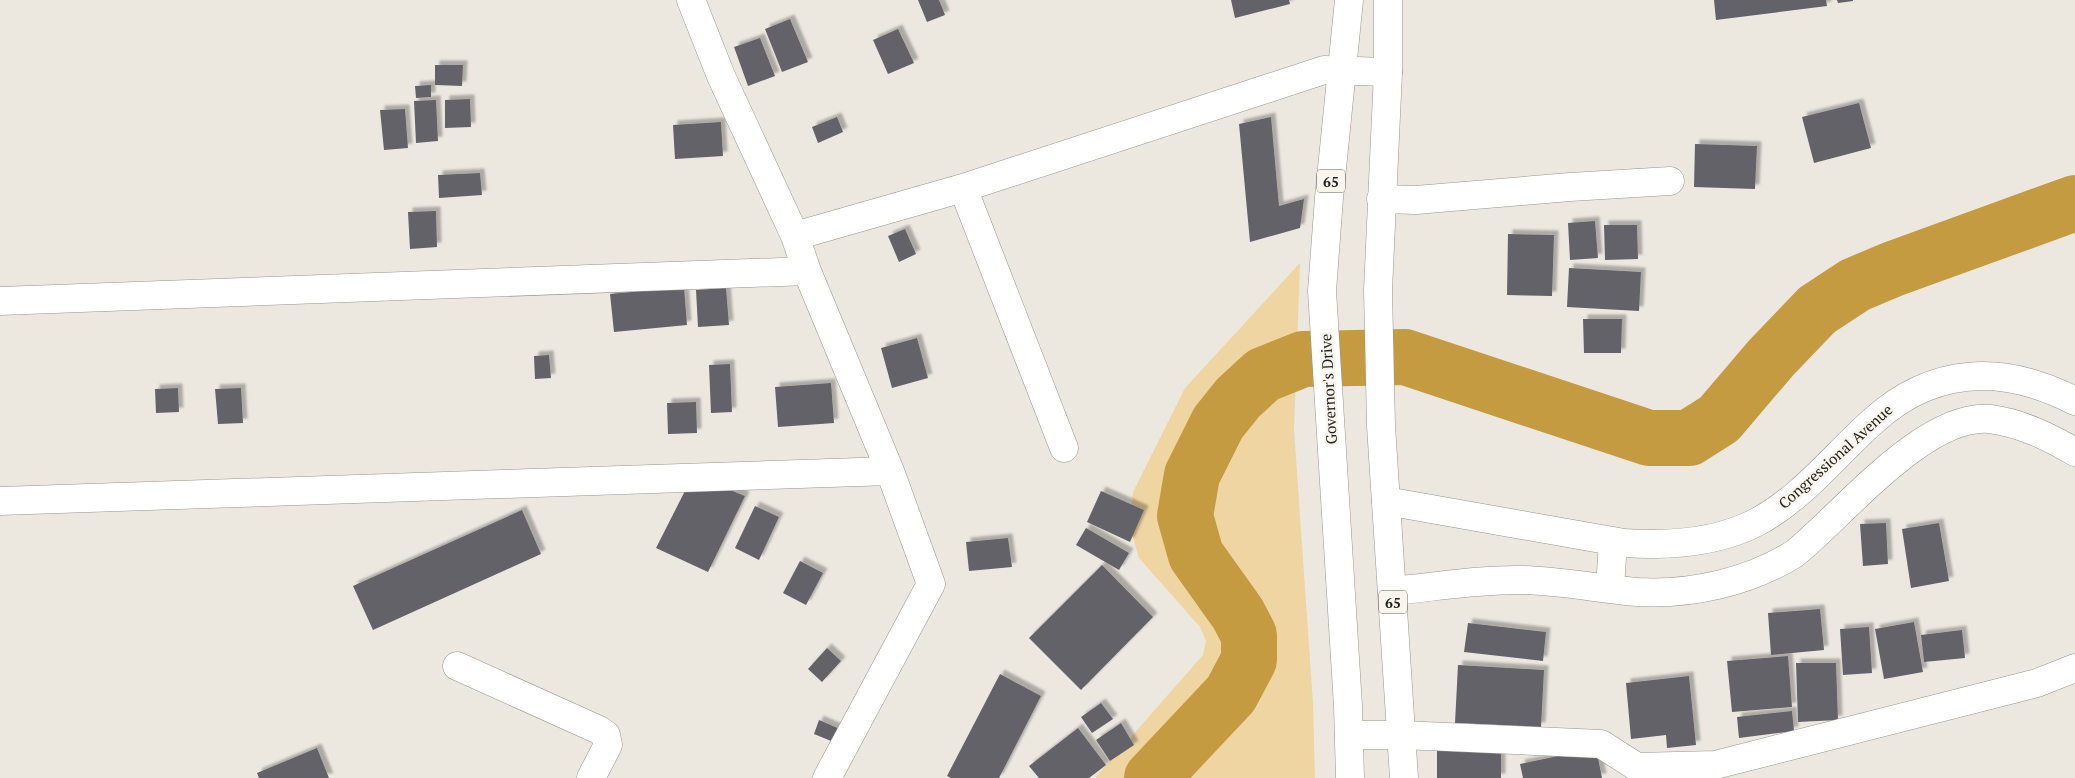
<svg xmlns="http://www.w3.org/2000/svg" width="2075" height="778" font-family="'PT Serif',serif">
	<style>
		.green { fill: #eed5a2 }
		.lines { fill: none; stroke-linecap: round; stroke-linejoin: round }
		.river { stroke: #c49b40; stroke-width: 56 }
		.building { fill: #636269; filter: url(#shadow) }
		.minor-casing { stroke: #98958e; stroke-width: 29 }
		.secondary-casing { stroke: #98958e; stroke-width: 29 }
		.trunk-casing { stroke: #98958e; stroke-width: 29 }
		.minor { stroke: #fff; stroke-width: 28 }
		.secondary { stroke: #fff; stroke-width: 28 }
		.trunk { stroke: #fff; stroke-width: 28 }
		.labels { text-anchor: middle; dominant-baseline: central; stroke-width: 5; stroke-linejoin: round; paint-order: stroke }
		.shield { fill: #f9f5ed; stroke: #62605c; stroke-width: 1 }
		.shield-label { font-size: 14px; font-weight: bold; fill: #22201e }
		.street-label { font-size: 15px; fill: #22201e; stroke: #f9f5ed }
	</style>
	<defs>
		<filter id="shadow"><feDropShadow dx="4.5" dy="-4.5" stdDeviation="1" flood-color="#0004"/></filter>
	</defs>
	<rect width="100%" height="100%" fill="#ece8e0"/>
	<path class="green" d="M 1300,263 L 1294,429 L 1313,703 L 1315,778 L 1095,778 L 1203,655 L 1206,641 L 1200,627 L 1139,558 L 1129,525 L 1133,492 L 1185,388 Z"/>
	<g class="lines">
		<path class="river" d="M 1152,778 L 1231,694 L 1249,660 L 1249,635 L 1238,614 L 1196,555 L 1185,516 L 1192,475 L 1218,423 L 1238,398 L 1263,375 L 1303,359 L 1405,357 L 1649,438 L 1689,438 L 1719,419 L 1771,358 L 1817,310 L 1855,285 L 1893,269 L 2075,203"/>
	</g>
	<path class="building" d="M 918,0 L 939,0 L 945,15 L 927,22 Z
		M 1231,0 L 1289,0 L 1290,4 L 1235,18 Z
		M 1714,0 L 1826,0 L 1827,6 L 1716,20 Z
		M 1837,0 L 1853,0 L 1853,1 L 1838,3 Z
		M 790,19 L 808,62 L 782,72 L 765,29 Z
		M 898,29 L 914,63 L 888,74 L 873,40 Z
		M 760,38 L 775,76 L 748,86 L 734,47 Z
		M 435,65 L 463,65 L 462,86 L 435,85 Z
		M 431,85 L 431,97 L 416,98 L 415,86 Z
		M 470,99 L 471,127 L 445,128 L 445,100 Z
		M 436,100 L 438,141 L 416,143 L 414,101 Z
		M 1859,103 L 1871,148 L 1814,163 L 1802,117 Z
		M 405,109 L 408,148 L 384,150 L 380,110 Z
		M 837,117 L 843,132 L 818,143 L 812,127 Z
		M 1271,117 L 1279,206 L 1304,199 L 1300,228 L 1250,242 L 1239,124 Z
		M 721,122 L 723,156 L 675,159 L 673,125 Z
		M 1695,144 L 1757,146 L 1755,189 L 1694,187 Z
		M 480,173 L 482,195 L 439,198 L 438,175 Z
		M 436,211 L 437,247 L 410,249 L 408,212 Z
		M 1595,221 L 1598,258 L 1570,260 L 1568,223 Z
		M 1604,225 L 1637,225 L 1638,259 L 1605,260 Z
		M 905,229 L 916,254 L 899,262 L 888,236 Z
		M 1508,234 L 1554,235 L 1552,296 L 1507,295 Z
		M 1569,268 L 1641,272 L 1639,311 L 1567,307 Z
		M 684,287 L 687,325 L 614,332 L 610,294 Z
		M 726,288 L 729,325 L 698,327 L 696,290 Z
		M 1583,319 L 1622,319 L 1621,353 L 1584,353 Z
		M 917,338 L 928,378 L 892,388 L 881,348 Z
		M 549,355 L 551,378 L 535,379 L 534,356 Z
		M 730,364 L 732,412 L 711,413 L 709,365 Z
		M 831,383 L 834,423 L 778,427 L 775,387 Z
		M 178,388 L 179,412 L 156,413 L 155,389 Z
		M 241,388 L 243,423 L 218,424 L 215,389 Z
		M 696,402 L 697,433 L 668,434 L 667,403 Z
		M 715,484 L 745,496 L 708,572 L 656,548 L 688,485 Z
		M 1101,491 L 1144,510 L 1130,542 L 1087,522 Z
		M 755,506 L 779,517 L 759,560 L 735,548 Z
		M 522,510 L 541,554 L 373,630 L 353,586 Z
		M 1886,523 L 1888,564 L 1863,566 L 1860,524 Z
		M 1939,523 L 1949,581 L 1911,588 L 1902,529 Z
		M 1086,528 L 1129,553 L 1119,570 L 1076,545 Z
		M 1008,538 L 1012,567 L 969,571 L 966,542 Z
		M 800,561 L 823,573 L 806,605 L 783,593 Z
		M 1102,565 L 1153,617 L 1081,690 L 1029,638 Z
		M 1820,609 L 1824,650 L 1771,655 L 1768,613 Z
		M 1914,622 L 1923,672 L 1884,679 L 1875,629 Z
		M 1468,623 L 1546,632 L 1543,661 L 1464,652 Z
		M 1869,627 L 1872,673 L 1843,675 L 1840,629 Z
		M 1962,630 L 1965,658 L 1924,662 L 1921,635 Z
		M 827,648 L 841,661 L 822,682 L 808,669 Z
		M 1788,656 L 1792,707 L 1732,712 L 1727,661 Z
		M 1796,663 L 1836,663 L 1838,720 L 1798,722 Z
		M 1458,665 L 1544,670 L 1541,727 L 1455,723 Z
		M 1000,674 L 1041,696 L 999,778 L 951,778 L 947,776 Z
		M 1689,676 L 1696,745 L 1667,748 L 1666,735 L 1631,739 L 1626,683 Z
		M 1101,703 L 1113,719 L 1092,733 L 1081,717 Z
		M 1792,711 L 1794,731 L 1739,738 L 1737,717 Z
		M 819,720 L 842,730 L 836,743 L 814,734 Z
		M 1121,723 L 1134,745 L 1110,761 L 1096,740 Z
		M 1078,728 L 1106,765 L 1089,778 L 1039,778 L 1029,766 Z
		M 317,748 L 329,778 L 259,778 L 257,773 Z
		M 1596,748 L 1602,778 L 1523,778 L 1520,764 Z
		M 1437,751 L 1501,751 L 1501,778 L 1437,778 Z"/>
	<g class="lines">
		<g class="minor-casing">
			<path id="minor" d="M 691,0 L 721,76 L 795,236 L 807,271 L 890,471 L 931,584 L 827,778
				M 963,188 L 1064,448
				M 1381,199 L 1416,200 L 1570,187 L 1670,181
				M 795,236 L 963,188 L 1324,70 L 1388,72
				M 0,301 L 807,271
				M 0,501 L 890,471
				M 457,666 L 599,730 L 606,735 L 608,745 L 591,778
				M 1349,735 L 1402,735 L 1601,744 L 1637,767 L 1715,765 L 2037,683 L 2075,668"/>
		</g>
		<g class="secondary-casing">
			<path id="secondary" d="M 1386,501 L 1624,543 C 1668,546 1717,543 1757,522 C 1802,498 1834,456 1872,422 C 1933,366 2003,364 2075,401
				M 1610,589 L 1613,541
				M 1392,591 C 1435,587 1481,579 1524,580 C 1563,581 1600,589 1638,592 C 1691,595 1749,582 1794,554 C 1843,515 1924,413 1990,419 C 2021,423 2049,437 2075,452"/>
		</g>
		<g class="trunk-casing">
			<path id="trunk" d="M 1349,0 L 1329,198 L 1322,291 L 1348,706 L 1350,778
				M 1388,0 L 1388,72 L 1378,290 L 1381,426 L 1404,778"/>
		</g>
		<use href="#minor" class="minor"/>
		<use href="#secondary" class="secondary"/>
		<use href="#trunk" class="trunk"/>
	</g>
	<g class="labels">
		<g class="shield">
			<rect x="1317" y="169.5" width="28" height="23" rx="4"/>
			<rect x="1379" y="590.5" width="28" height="23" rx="4"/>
		</g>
		<g class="shield-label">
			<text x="1331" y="181">65</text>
			<text x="1393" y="602">65</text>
		</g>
		<g class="street-label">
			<text transform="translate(1328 389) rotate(-93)">Governor's Drive</text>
			<text transform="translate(1835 456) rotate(-42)">Congressional Avenue</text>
		</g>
	</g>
</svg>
